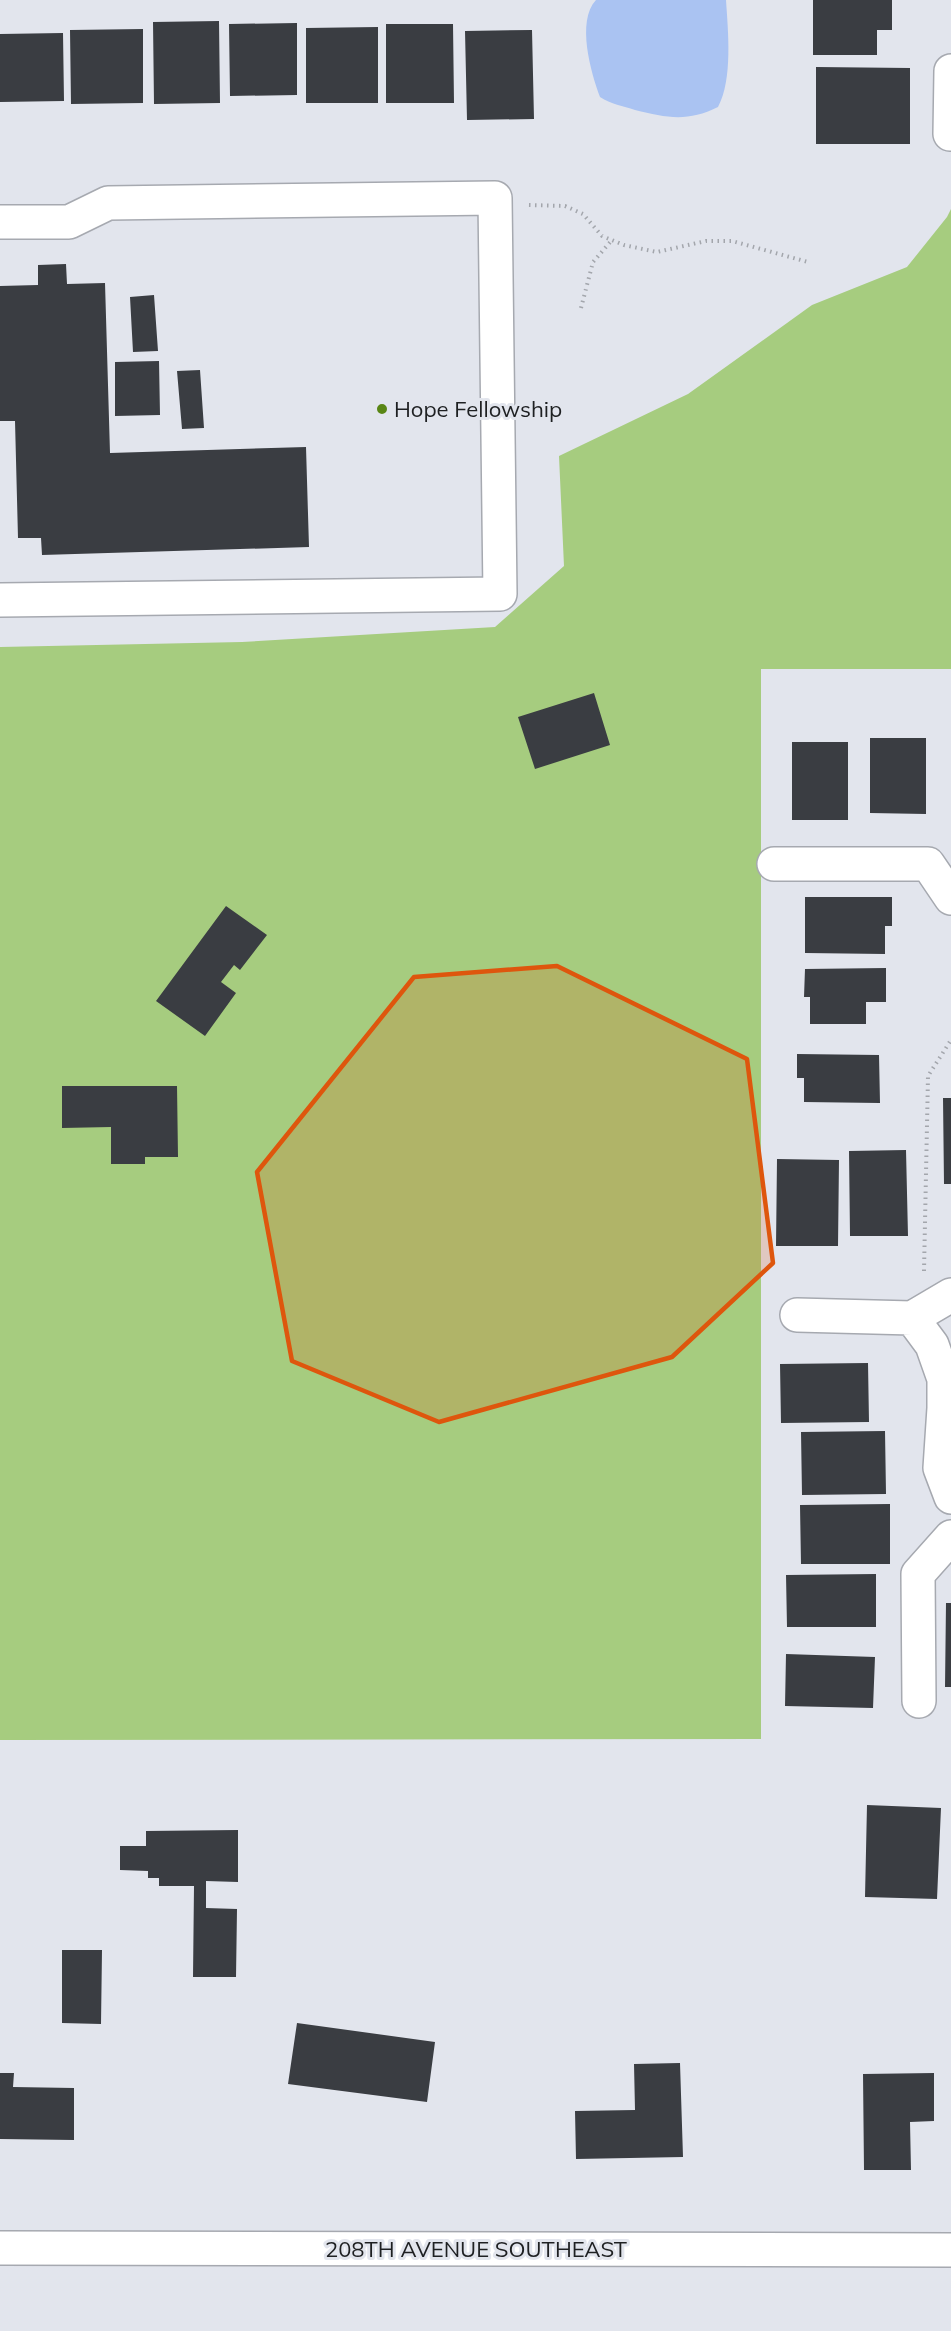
<svg xmlns="http://www.w3.org/2000/svg" width="951" height="2331" font-family="Mulish,sans-serif">
	<style>
		.green { fill: #a6cc7f }
		.water { fill: #aac3f2 }
		.building { fill: #3a3d42 }
		.lines { fill: none; stroke-linecap: round; stroke-linejoin: round }
		.minor-casing { stroke: #a6a9b0; stroke-width: 36 }
		.path { stroke: #a3a6ac; stroke-width: 4; stroke-dasharray: 1.5 4.5; stroke-linecap: butt }
		.minor { stroke: #fff; stroke-width: 33 }
		.marked { fill: #de560d; fill-opacity: 0.2; stroke: #de560d; stroke-width: 4.5; stroke-linejoin: round }
		.poi-dot { fill: #598615; stroke: #e2e5ed; stroke-width: 2 }
		.labels { text-anchor: middle; dominant-baseline: central; stroke-width: 6; stroke-linejoin: round; paint-order: stroke }
		.poi-label { font-size: 22px; fill: #1e2022; stroke: #e2e5ed; text-anchor: start }
		.street-label { font-size: 22px; fill: #1e2022; stroke: #e2e5ed }
	</style>
	<rect width="100%" height="100%" fill="#e2e5ed"/>
	<path class="green" d="M 951,209 L 951,669 L 761,669 L 761,1739 L 0,1740 L 0,647 L 242,642 L 495,627 L 564,566 L 559,456 L 688,394 L 812,305 L 907,267 L 947,217 Z"/>
	<path class="water" d="M 596,0 L 726,0 C 728,31 733,79 718,107 C 688,122 667,118 635,110 C 623,106 611,104 600,97 C 591,73 576,21 596,0 Z"/>
	<path class="building" d="M 813,0 L 892,0 L 892,30 L 877,30 L 877,55 L 813,55 Z
		M 219,21 L 220,103 L 154,104 L 153,22 Z
		M 297,23 L 297,95 L 230,96 L 229,24 Z
		M 386,24 L 453,24 L 454,103 L 386,103 Z
		M 378,27 L 378,103 L 306,103 L 306,28 Z
		M 143,29 L 143,103 L 71,104 L 70,30 Z
		M 532,30 L 534,119 L 467,120 L 465,31 Z
		M 63,33 L 64,101 L 0,102 L 0,34 Z
		M 816,67 L 910,68 L 910,144 L 816,144 Z
		M 66,264 L 67,284 L 105,283 L 110,453 L 306,447 L 309,547 L 42,555 L 41,538 L 18,538 L 15,421 L 0,421 L 0,286 L 38,285 L 38,265 Z
		M 154,295 L 158,351 L 133,352 L 130,297 Z
		M 159,361 L 160,415 L 115,416 L 115,362 Z
		M 200,370 L 204,428 L 182,429 L 177,371 Z
		M 594,693 L 610,745 L 535,769 L 518,717 Z
		M 870,738 L 926,738 L 926,814 L 870,813 Z
		M 792,742 L 848,742 L 848,820 L 792,820 Z
		M 805,897 L 892,897 L 892,926 L 885,926 L 885,954 L 805,953 Z
		M 226,906 L 267,935 L 240,970 L 234,965 L 221,982 L 236,993 L 205,1036 L 156,1001 Z
		M 886,968 L 886,1002 L 866,1002 L 866,1024 L 810,1024 L 810,997 L 804,997 L 805,969 Z
		M 797,1054 L 879,1055 L 880,1103 L 804,1102 L 804,1078 L 797,1078 Z
		M 62,1086 L 177,1086 L 178,1157 L 145,1157 L 145,1164 L 111,1164 L 111,1127 L 62,1128 Z
		M 943,1098 L 951,1098 L 951,1184 L 944,1184 Z
		M 906,1150 L 908,1236 L 850,1236 L 849,1151 Z
		M 777,1159 L 839,1160 L 838,1246 L 776,1246 Z
		M 868,1363 L 869,1422 L 781,1423 L 780,1364 Z
		M 885,1431 L 886,1494 L 802,1495 L 801,1432 Z
		M 890,1504 L 890,1564 L 801,1564 L 800,1505 Z
		M 876,1574 L 876,1627 L 787,1627 L 786,1575 Z
		M 946,1603 L 951,1603 L 951,1687 L 945,1687 Z
		M 786,1654 L 875,1657 L 873,1708 L 785,1706 Z
		M 867,1805 L 941,1808 L 937,1899 L 865,1897 Z
		M 238,1830 L 238,1882 L 206,1881 L 206,1908 L 237,1909 L 236,1977 L 193,1977 L 194,1886 L 159,1886 L 159,1878 L 148,1878 L 148,1871 L 120,1870 L 120,1846 L 146,1846 L 146,1831 Z
		M 62,1950 L 102,1950 L 101,2024 L 62,2023 Z
		M 297,2023 L 435,2042 L 427,2102 L 288,2084 Z
		M 680,2063 L 683,2157 L 576,2159 L 575,2111 L 635,2110 L 634,2064 Z
		M 0,2073 L 14,2073 L 13,2087 L 74,2088 L 74,2140 L 0,2139 Z
		M 934,2073 L 934,2121 L 910,2122 L 911,2170 L 864,2170 L 863,2074 Z"/>
	<g class="lines">
		<g class="minor-casing">
			<path id="minor" d="M 950,134 L 951,71
				M 0,222 L 69,222 L 108,203 L 495,198 L 500,594 L 0,600
				M 774,864 L 928,864 L 951,898
				M 797,1315 L 912,1318 L 951,1295
				M 912,1318 L 932,1345 L 944,1379 L 944,1408 L 940,1468 L 951,1497
				M 919,1701 L 918,1574 L 951,1537
				M 0,2248 L 951,2250"/>
		</g>
		<path class="path" d="M 529,205 L 565,206 L 583,214 L 602,236 L 624,245 L 657,252 L 706,241 L 732,241 L 808,262
			M 581,308 L 593,262 L 612,240
			M 924,1271 L 928,1076 L 951,1040"/>
		<use href="#minor" class="minor"/>
	</g>
	<path class="marked" d="M 557,966 L 747,1059 L 773,1263 L 672,1357 L 439,1422 L 292,1361 L 257,1172 L 414,977 Z"/>
	<circle class="poi-dot" cx="382" cy="409" r="6"/>
	<g class="labels">
		<g class="poi-label">
			<text x="394" y="409">Hope Fellowship</text>
		</g>
		<g class="street-label">
			<text x="476" y="2249">208TH AVENUE SOUTHEAST</text>
		</g>
	</g>
</svg>
